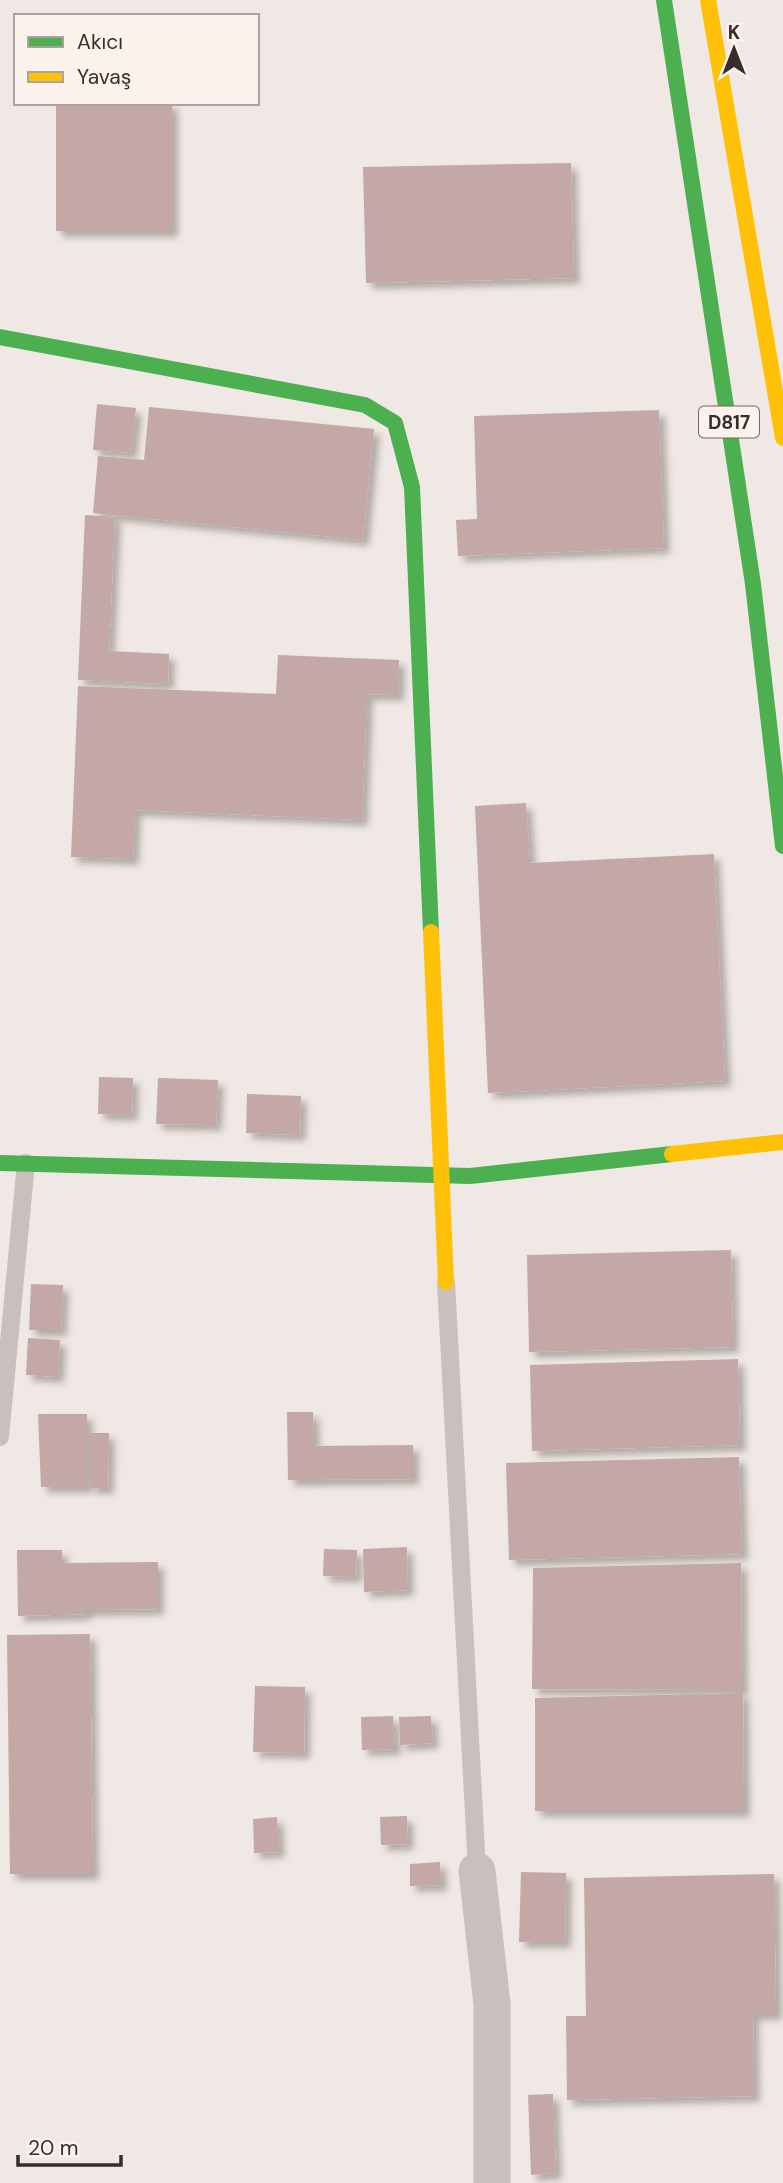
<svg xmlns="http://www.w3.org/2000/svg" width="783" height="2183" font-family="'DM Sans',sans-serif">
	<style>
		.building { fill: #c3a8a5; filter: url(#shadow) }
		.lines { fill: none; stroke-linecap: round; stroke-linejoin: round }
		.lane { stroke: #c9c0bd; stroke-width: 18 }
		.street { stroke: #c9c0bd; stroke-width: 37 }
		.fast { stroke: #4caf50; stroke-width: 16 }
		.slow { stroke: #ffc107; stroke-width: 16 }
		.labels { text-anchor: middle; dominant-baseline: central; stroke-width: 7; stroke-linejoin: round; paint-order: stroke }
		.shield { fill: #fbf1ed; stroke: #746764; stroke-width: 2 }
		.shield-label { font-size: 19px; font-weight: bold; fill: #3a2c2a }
	</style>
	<defs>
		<filter id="shadow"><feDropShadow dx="6" dy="6" stdDeviation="3.5" flood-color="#0004"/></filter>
	</defs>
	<rect width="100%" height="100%" fill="#f0e8e4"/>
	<path class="building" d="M 56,103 L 172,103 L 172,231 L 56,231 Z
		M 571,163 L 574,278 L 366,283 L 363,167 Z
		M 97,404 L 136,408 L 131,453 L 93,450 Z
		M 149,407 L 374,429 L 363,540 L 93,513 L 98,456 L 144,460 Z
		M 659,410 L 664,548 L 458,556 L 456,520 L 477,519 L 474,416 Z
		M 85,515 L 115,517 L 109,651 L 169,654 L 168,684 L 78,680 Z
		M 278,655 L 399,660 L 398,695 L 367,694 L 362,820 L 135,810 L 133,859 L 71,857 L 78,686 L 276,694 Z
		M 526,803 L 530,863 L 714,854 L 725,1081 L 488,1093 L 475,806 Z
		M 99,1077 L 133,1078 L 132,1115 L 98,1114 Z
		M 158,1078 L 218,1080 L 216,1125 L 156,1124 Z
		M 247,1094 L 301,1096 L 300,1135 L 246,1133 Z
		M 731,1250 L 733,1347 L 529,1352 L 527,1255 Z
		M 31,1284 L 63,1285 L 61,1330 L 29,1330 Z
		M 28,1338 L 60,1340 L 58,1377 L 26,1375 Z
		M 738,1359 L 740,1445 L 532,1451 L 530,1365 Z
		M 287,1412 L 313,1412 L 314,1446 L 413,1445 L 413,1479 L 288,1480 Z
		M 38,1414 L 87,1414 L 87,1487 L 41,1487 Z
		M 90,1433 L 109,1433 L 108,1488 L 90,1488 Z
		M 739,1457 L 742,1554 L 509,1560 L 506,1463 Z
		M 407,1547 L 408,1590 L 364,1592 L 363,1549 Z
		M 324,1549 L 357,1550 L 356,1577 L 323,1576 Z
		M 17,1550 L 62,1550 L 62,1563 L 158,1562 L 158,1609 L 86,1610 L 86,1614 L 18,1616 Z
		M 741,1563 L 742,1690 L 532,1689 L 533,1568 Z
		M 90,1634 L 93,1874 L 10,1874 L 7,1635 Z
		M 255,1686 L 305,1687 L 304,1753 L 253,1752 Z
		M 743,1693 L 744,1811 L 535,1811 L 535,1698 Z
		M 393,1716 L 395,1749 L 362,1750 L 361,1717 Z
		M 431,1716 L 433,1743 L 400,1745 L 399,1717 Z
		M 407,1816 L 408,1844 L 381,1845 L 380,1817 Z
		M 277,1817 L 279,1852 L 254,1853 L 253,1819 Z
		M 440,1862 L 441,1885 L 410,1886 L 410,1864 Z
		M 521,1872 L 566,1873 L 565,1942 L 519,1942 Z
		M 774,1874 L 776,2014 L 753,2014 L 754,2096 L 567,2100 L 566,2016 L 586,2016 L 584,1878 Z
		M 553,2094 L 556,2173 L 531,2175 L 528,2095 Z"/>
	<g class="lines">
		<path class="lane" d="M 446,1282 L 477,1871
			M 0,1437 L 26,1163"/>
		<path class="street" d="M 477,1871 L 492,2004 L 492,2183"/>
		<path class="fast" d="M 664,0 L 753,584 L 783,846
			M 0,337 L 365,405 L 395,423 L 412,487 L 431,932
			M 0,1163 L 470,1176 L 672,1154"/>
		<path class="slow" d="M 708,0 L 783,438
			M 431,932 L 446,1282
			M 672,1154 L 783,1142"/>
	</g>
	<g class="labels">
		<rect class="shield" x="699" y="406.5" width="60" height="31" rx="5"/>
		<g class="shield-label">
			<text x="729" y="422">D817</text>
		</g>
	</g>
	<rect x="14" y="14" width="245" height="91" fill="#fbf1ed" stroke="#aea29f" stroke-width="2"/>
	<rect x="28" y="37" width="35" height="10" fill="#4caf50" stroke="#aea29f" stroke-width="2"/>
	<text x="77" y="49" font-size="21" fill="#3a2c2a">Akıcı</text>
	<rect x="28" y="72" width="35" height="10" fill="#ffc107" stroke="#aea29f" stroke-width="2"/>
	<text x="77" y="84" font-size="21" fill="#3a2c2a">Yavaş</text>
	<g transform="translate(734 49)" stroke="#fbf1ed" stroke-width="5" paint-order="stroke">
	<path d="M0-5L12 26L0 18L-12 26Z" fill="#3a2c2a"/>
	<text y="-10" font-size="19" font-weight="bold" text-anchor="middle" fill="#3a2c2a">K</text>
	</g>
	<path d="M18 2155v10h103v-10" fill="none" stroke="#3a2c2a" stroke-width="3.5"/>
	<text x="28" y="2155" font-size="21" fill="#3a2c2a" stroke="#fbf1ed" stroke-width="5" paint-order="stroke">20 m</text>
</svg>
